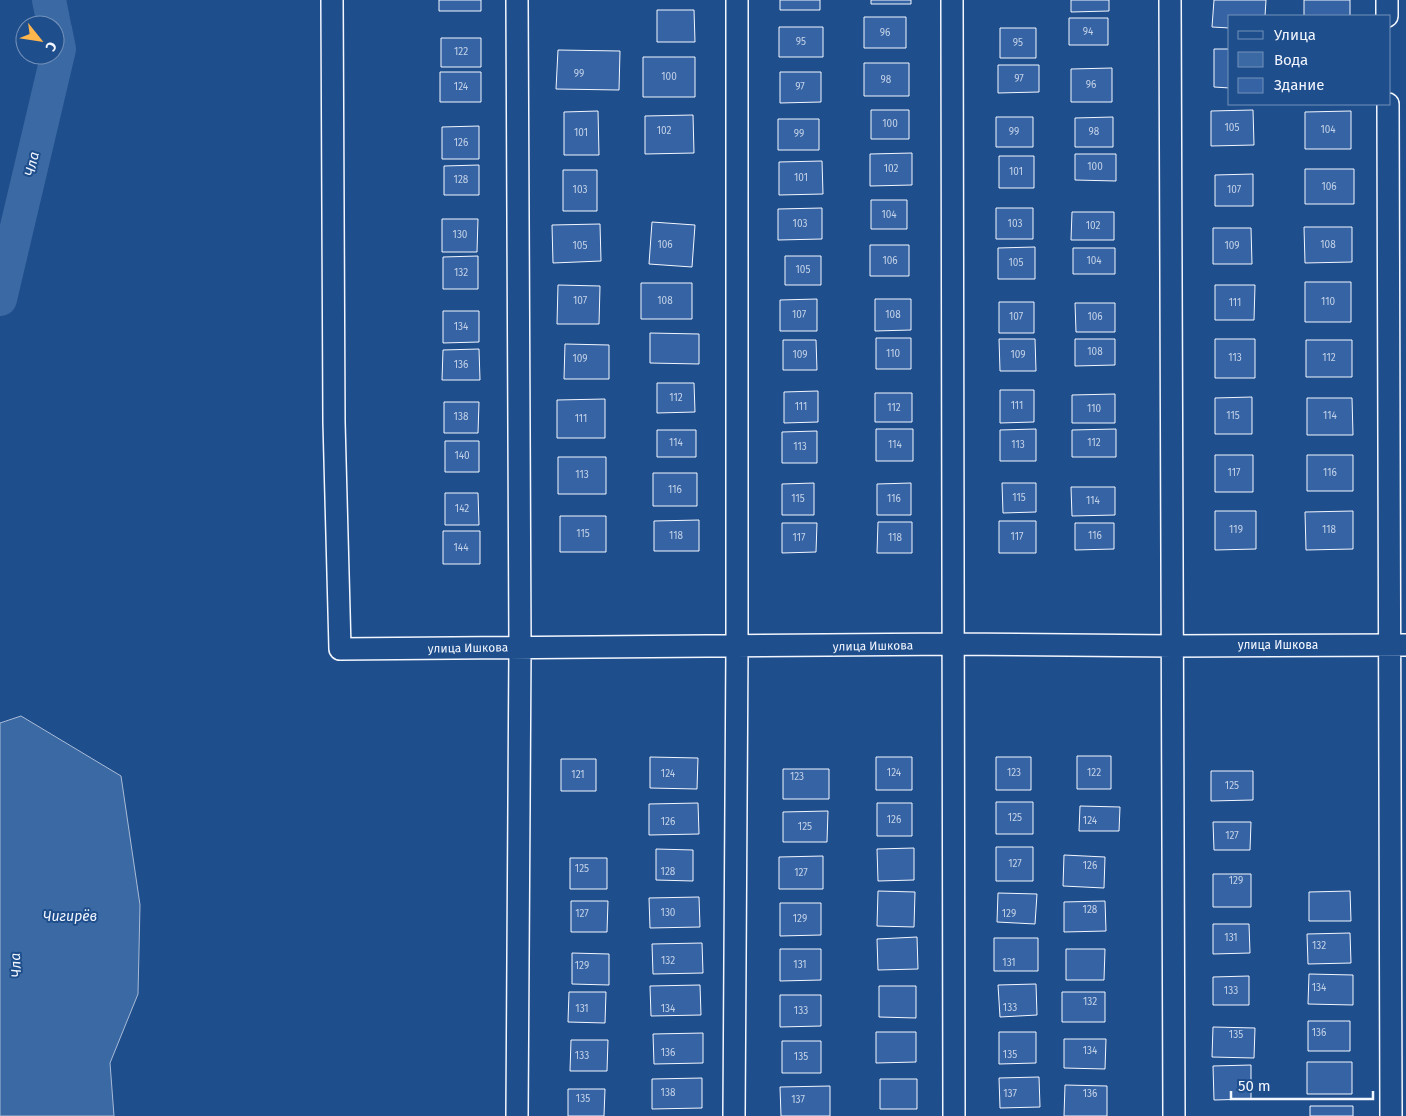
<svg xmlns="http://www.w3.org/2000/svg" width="1406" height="1116" font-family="'Fira Sans',sans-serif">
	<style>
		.water { fill: #3b69a3; stroke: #a8bbd7 }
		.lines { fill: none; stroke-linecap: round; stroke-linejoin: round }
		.river { stroke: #3b69a3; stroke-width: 34 }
		.building { fill: #3563a3; stroke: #f2f6ff }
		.minor-casing { stroke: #f2f6ff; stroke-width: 24 }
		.minor { stroke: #1f4e8c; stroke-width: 21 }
		.labels { text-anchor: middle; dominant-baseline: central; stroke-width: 4; stroke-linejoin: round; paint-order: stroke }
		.number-label { font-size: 10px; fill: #c3d1e8 }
		.street-label { font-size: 12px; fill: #f2f6ff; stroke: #1f4e8c }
		.water-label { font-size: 14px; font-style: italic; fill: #f2f6ff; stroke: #1f4e8c }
	</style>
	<rect width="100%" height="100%" fill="#1f4e8c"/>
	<path class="water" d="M 21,716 L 121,776 L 140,905 L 138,994 L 110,1063 L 114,1116 L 0,1116 L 0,723 Z"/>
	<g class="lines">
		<path class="river" d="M 49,0 L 54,25
			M 0,299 L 59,49 L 55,29"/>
	</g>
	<path class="building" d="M 439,0 L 481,0 L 481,11 L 439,11 Z
		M 780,0 L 820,0 L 820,10 L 780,10 Z
		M 871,0 L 911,0 L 911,4 L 871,4 Z
		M 1071,0 L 1109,0 L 1109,11 L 1071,12 Z
		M 1214,0 L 1266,0 L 1265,16 L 1230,16 L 1230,28 L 1212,27 Z
		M 1304,0 L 1350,0 L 1350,16 L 1304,16 Z
		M 657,10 L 694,10 L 695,42 L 657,42 Z
		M 864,17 L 906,17 L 906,48 L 864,48 Z
		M 1069,18 L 1108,18 L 1108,45 L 1069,45 Z
		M 779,27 L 823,27 L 823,57 L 779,57 Z
		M 1000,28 L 1036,28 L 1036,58 L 1000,58 Z
		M 441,38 L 481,38 L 481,67 L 441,67 Z
		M 1214,49 L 1230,49 L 1230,88 L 1214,87 Z
		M 558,50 L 620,51 L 619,90 L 556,89 Z
		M 643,57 L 695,57 L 695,97 L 643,97 Z
		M 864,63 L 909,63 L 909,96 L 864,96 Z
		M 998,65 L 1039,65 L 1039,92 L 998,93 Z
		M 1112,68 L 1112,102 L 1071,102 L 1071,69 Z
		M 440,72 L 481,72 L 481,102 L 440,102 Z
		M 780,72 L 821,72 L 821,102 L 780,103 Z
		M 871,110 L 909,110 L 909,139 L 871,139 Z
		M 1253,110 L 1254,145 L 1211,146 L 1211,111 Z
		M 598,111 L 599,155 L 564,155 L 564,112 Z
		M 1351,111 L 1351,149 L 1305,149 L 1305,112 Z
		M 693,115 L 694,153 L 645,154 L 645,116 Z
		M 996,117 L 1033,117 L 1033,147 L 996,147 Z
		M 1113,117 L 1113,147 L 1075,147 L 1075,118 Z
		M 778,119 L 819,119 L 819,150 L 778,150 Z
		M 479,126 L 479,159 L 442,159 L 442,127 Z
		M 912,153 L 912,185 L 870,186 L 870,154 Z
		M 1075,154 L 1116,154 L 1116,181 L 1075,180 Z
		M 999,156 L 1034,156 L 1034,188 L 999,188 Z
		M 822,161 L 823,194 L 779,195 L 779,162 Z
		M 479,165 L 479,195 L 444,195 L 444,166 Z
		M 1305,169 L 1354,169 L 1354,204 L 1305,204 Z
		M 563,170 L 597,170 L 597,211 L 563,211 Z
		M 1253,174 L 1253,206 L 1215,206 L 1215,175 Z
		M 871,200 L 907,200 L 907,229 L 871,229 Z
		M 822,208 L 822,239 L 778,240 L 778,209 Z
		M 996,208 L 1033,208 L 1033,239 L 996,239 Z
		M 1072,212 L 1114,212 L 1114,240 L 1071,240 Z
		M 442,219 L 478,219 L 477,252 L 442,252 Z
		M 652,222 L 695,225 L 692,267 L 649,264 Z
		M 600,224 L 601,261 L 553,263 L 552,225 Z
		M 1304,227 L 1352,227 L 1352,262 L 1305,263 Z
		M 1213,228 L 1251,228 L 1252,264 L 1213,264 Z
		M 870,245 L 909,245 L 909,276 L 870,276 Z
		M 1035,247 L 1035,279 L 998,279 L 998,248 Z
		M 1073,248 L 1115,248 L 1115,274 L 1073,274 Z
		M 478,256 L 478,289 L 443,289 L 443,257 Z
		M 785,256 L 821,256 L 821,285 L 785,285 Z
		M 1305,282 L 1351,282 L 1351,322 L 1305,322 Z
		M 641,283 L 692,283 L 692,319 L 641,319 Z
		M 558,285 L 600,286 L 599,324 L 557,324 Z
		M 1215,285 L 1255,285 L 1254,320 L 1215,320 Z
		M 817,299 L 817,331 L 780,331 L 780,300 Z
		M 875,299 L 911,299 L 911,330 L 875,331 Z
		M 999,302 L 1034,302 L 1034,333 L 999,333 Z
		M 1075,303 L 1115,303 L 1115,332 L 1076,332 Z
		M 443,311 L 479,311 L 479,342 L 443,343 Z
		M 650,333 L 699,334 L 699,364 L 650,363 Z
		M 876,338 L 911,338 L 911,369 L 876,369 Z
		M 999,339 L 1035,339 L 1036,371 L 1000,371 Z
		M 1075,339 L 1115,339 L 1115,365 L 1075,366 Z
		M 1215,339 L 1255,339 L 1255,378 L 1215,378 Z
		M 783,340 L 816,340 L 817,370 L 783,370 Z
		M 1306,340 L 1352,340 L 1352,377 L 1306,377 Z
		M 565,344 L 609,345 L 609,379 L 564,379 Z
		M 479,349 L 480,380 L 442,380 L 443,350 Z
		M 657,383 L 694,383 L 695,412 L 657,413 Z
		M 1000,390 L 1034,390 L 1034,422 L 1000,423 Z
		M 818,391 L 818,422 L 784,423 L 784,392 Z
		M 875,393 L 912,393 L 912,422 L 875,422 Z
		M 1115,394 L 1115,423 L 1072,423 L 1072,395 Z
		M 1252,397 L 1252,434 L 1215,434 L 1215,398 Z
		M 1307,398 L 1352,398 L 1353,435 L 1307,435 Z
		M 605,399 L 605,438 L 557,438 L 557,400 Z
		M 444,402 L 479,402 L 478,433 L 444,433 Z
		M 876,429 L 913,429 L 913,461 L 876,461 Z
		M 1036,429 L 1036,461 L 1000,461 L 1000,430 Z
		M 1116,429 L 1116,457 L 1072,457 L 1072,430 Z
		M 657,430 L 696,430 L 696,457 L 657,457 Z
		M 817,431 L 817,463 L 782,463 L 782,432 Z
		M 445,441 L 479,441 L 479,472 L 445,472 Z
		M 1215,455 L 1253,455 L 1253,492 L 1215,492 Z
		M 1307,455 L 1353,455 L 1353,491 L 1307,491 Z
		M 558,457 L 606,457 L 606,494 L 558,494 Z
		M 653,473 L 697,473 L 697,506 L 653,506 Z
		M 814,483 L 814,515 L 782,515 L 782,484 Z
		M 911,483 L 911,515 L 877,515 L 877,484 Z
		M 1002,483 L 1036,483 L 1036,512 L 1003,513 Z
		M 1071,487 L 1115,487 L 1115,515 L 1072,516 Z
		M 445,493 L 478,493 L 479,525 L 445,525 Z
		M 1215,511 L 1256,511 L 1256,549 L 1215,550 Z
		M 1353,511 L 1353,549 L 1306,550 L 1305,512 Z
		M 560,516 L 606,516 L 606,552 L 560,552 Z
		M 699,520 L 699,551 L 654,551 L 654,521 Z
		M 999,521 L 1036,521 L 1036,553 L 999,553 Z
		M 878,522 L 912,522 L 912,553 L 877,553 Z
		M 782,523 L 817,523 L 816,552 L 782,553 Z
		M 1075,523 L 1114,523 L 1114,549 L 1075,550 Z
		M 443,531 L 480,531 L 480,564 L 443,564 Z
		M 1077,756 L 1111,756 L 1111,789 L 1077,789 Z
		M 650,757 L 698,758 L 697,789 L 650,788 Z
		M 876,757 L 912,757 L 912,790 L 876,790 Z
		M 996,757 L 1031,757 L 1031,790 L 996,790 Z
		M 561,759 L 596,759 L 596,791 L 561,791 Z
		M 783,769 L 829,769 L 829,799 L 783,799 Z
		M 1211,771 L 1253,771 L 1253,800 L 1211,801 Z
		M 996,802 L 1033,802 L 1033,834 L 996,834 Z
		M 698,803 L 699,834 L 649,835 L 649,804 Z
		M 877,803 L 912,803 L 912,836 L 877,836 Z
		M 1080,806 L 1120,807 L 1119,831 L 1079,831 Z
		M 828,811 L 827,842 L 783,842 L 783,812 Z
		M 1213,822 L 1251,822 L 1250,850 L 1214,850 Z
		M 996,847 L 1033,847 L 1033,881 L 996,881 Z
		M 914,848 L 914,880 L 878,881 L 877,849 Z
		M 656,849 L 693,850 L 693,881 L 656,880 Z
		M 1064,855 L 1105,857 L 1104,888 L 1063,886 Z
		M 823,856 L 823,889 L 779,889 L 779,857 Z
		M 570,858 L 607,858 L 607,889 L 570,889 Z
		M 1213,874 L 1251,874 L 1251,907 L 1213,907 Z
		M 878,891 L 915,892 L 914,927 L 877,926 Z
		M 1350,891 L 1351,921 L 1309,921 L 1309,892 Z
		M 998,893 L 1037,894 L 1035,924 L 997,922 Z
		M 699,897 L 700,927 L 650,928 L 649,898 Z
		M 571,901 L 608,901 L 607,932 L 571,932 Z
		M 1105,901 L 1106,931 L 1064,932 L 1064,902 Z
		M 780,903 L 821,903 L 821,935 L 780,936 Z
		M 1213,924 L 1249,924 L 1250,953 L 1213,954 Z
		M 1350,933 L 1351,963 L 1308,964 L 1307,934 Z
		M 917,937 L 918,969 L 878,970 L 877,939 Z
		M 994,938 L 1038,938 L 1038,971 L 994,971 Z
		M 702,943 L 703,973 L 653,974 L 652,944 Z
		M 780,949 L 821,949 L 821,980 L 780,981 Z
		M 1066,949 L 1105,949 L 1104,980 L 1066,980 Z
		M 572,953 L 609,954 L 609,985 L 572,984 Z
		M 1309,974 L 1353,975 L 1353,1005 L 1308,1004 Z
		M 1249,976 L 1249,1005 L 1213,1005 L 1213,977 Z
		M 1036,984 L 1037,1015 L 1000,1017 L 998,985 Z
		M 700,985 L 701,1015 L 651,1016 L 650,986 Z
		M 879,986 L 916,986 L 916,1018 L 879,1017 Z
		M 569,992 L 606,992 L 605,1023 L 568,1022 Z
		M 1062,992 L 1105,992 L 1105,1022 L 1062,1022 Z
		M 780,995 L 821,995 L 821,1026 L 780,1027 Z
		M 1308,1021 L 1350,1021 L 1350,1051 L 1308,1051 Z
		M 1213,1027 L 1255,1028 L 1254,1058 L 1212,1057 Z
		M 876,1032 L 916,1032 L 916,1062 L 876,1063 Z
		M 999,1032 L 1036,1032 L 1036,1063 L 999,1064 Z
		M 703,1033 L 703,1063 L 654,1064 L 653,1034 Z
		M 1064,1039 L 1106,1039 L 1105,1069 L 1064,1068 Z
		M 571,1040 L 608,1040 L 607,1071 L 570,1071 Z
		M 782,1041 L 821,1041 L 821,1073 L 782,1073 Z
		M 1307,1062 L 1352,1062 L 1352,1094 L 1307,1094 Z
		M 1251,1065 L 1251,1099 L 1214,1100 L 1213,1066 Z
		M 1039,1077 L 1040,1107 L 1000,1108 L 999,1078 Z
		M 702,1078 L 702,1108 L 652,1109 L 652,1079 Z
		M 880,1079 L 917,1079 L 917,1109 L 880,1109 Z
		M 1065,1085 L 1107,1086 L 1107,1116 L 1064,1116 Z
		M 830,1086 L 830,1116 L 781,1116 L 780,1087 Z
		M 568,1089 L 605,1089 L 604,1116 L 568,1116 Z
		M 1310,1106 L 1353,1106 L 1353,1116 L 1310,1116 Z"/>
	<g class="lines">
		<g class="minor-casing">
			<path id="minor" d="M 332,0 L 334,422 L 340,649 L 954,644 L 1173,646 L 1406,645
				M 952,0 L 954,1116
				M 1170,0 L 1174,1116
				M 1387,0 L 1387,16
				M 1388,104 L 1391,1116
				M 517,1116 L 520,647 L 517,0
				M 734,1116 L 737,647 L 737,0"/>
		</g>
		<use href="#minor" class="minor"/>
	</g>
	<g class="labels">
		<g class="number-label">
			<text x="1088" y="32">94</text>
			<text x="885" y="33">96</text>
			<text x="801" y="42">95</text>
			<text x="1018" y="43">95</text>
			<text x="461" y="52">122</text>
			<text x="579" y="74">99</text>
			<text x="669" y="77">100</text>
			<text x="1019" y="79">97</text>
			<text x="886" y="80">98</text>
			<text x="1091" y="85">96</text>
			<text x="461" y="87">124</text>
			<text x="800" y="87">97</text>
			<text x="890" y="124">100</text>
			<text x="1232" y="128">105</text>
			<text x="1328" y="130">104</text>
			<text x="664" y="131">102</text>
			<text x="1014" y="132">99</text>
			<text x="1094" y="132">98</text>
			<text x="581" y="133">101</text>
			<text x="799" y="134">99</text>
			<text x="461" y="143">126</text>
			<text x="1095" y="167">100</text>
			<text x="891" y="169">102</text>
			<text x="1016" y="172">101</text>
			<text x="801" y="178">101</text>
			<text x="461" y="180">128</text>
			<text x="1329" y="187">106</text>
			<text x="580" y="190">103</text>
			<text x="1234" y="190">107</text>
			<text x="889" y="215">104</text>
			<text x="800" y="224">103</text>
			<text x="1015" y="224">103</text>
			<text x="1093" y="226">102</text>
			<text x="460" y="235">130</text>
			<text x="665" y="245">106</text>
			<text x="1328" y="245">108</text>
			<text x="580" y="246">105</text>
			<text x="1232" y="246">109</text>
			<text x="890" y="261">106</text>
			<text x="1094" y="261">104</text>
			<text x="1016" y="263">105</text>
			<text x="803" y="270">105</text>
			<text x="461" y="273">132</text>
			<text x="580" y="301">107</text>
			<text x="665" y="301">108</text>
			<text x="1328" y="302">110</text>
			<text x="1235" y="303">111</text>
			<text x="799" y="315">107</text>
			<text x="893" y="315">108</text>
			<text x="1016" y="317">107</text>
			<text x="1095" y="317">106</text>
			<text x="461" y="327">134</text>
			<text x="1095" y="352">108</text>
			<text x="893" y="354">110</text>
			<text x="800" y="355">109</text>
			<text x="1018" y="355">109</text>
			<text x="1235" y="358">113</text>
			<text x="1329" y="358">112</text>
			<text x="580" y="359">109</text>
			<text x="461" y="365">136</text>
			<text x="676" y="398">112</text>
			<text x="1017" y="406">111</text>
			<text x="801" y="407">111</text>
			<text x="894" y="408">112</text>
			<text x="1094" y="409">110</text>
			<text x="1233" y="416">115</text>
			<text x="1330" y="416">114</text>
			<text x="461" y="417">138</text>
			<text x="581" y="419">111</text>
			<text x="676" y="443">114</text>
			<text x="1094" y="443">112</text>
			<text x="895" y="445">114</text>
			<text x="1018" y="445">113</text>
			<text x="800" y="447">113</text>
			<text x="462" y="456">140</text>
			<text x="1234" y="473">117</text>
			<text x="1330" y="473">116</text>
			<text x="582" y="475">113</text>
			<text x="675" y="490">116</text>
			<text x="1019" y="498">115</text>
			<text x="798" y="499">115</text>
			<text x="894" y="499">116</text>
			<text x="1093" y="501">114</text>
			<text x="462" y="509">142</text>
			<text x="1236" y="530">119</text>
			<text x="1329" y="530">118</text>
			<text x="583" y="534">115</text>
			<text x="676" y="536">118</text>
			<text x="1095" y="536">116</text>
			<text x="1017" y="537">117</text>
			<text x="799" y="538">117</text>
			<text x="895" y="538">118</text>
			<text x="461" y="548">144</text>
			<text x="894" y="773">124</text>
			<text x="1014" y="773">123</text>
			<text x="1094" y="773">122</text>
			<text x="668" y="774">124</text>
			<text x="578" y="775">121</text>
			<text x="797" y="777">123</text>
			<text x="1232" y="786">125</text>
			<text x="1015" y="818">125</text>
			<text x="894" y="820">126</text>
			<text x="1090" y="821">124</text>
			<text x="668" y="822">126</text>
			<text x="805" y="827">125</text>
			<text x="1232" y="836">127</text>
			<text x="1015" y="864">127</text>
			<text x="1090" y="866">126</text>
			<text x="582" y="869">125</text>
			<text x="668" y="872">128</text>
			<text x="801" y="873">127</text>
			<text x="1236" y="881">129</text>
			<text x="1090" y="910">128</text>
			<text x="668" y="913">130</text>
			<text x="582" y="914">127</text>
			<text x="1009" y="914">129</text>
			<text x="800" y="919">129</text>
			<text x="1231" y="938">131</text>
			<text x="1319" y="946">132</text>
			<text x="668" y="961">132</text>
			<text x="1009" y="963">131</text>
			<text x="800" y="965">131</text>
			<text x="582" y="966">129</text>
			<text x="1319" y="988">134</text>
			<text x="1231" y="991">133</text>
			<text x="1090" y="1002">132</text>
			<text x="1010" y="1008">133</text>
			<text x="582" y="1009">131</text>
			<text x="668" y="1009">134</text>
			<text x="801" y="1011">133</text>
			<text x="1319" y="1033">136</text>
			<text x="1236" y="1035">135</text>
			<text x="1090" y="1051">134</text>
			<text x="668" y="1053">136</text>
			<text x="1010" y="1055">135</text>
			<text x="582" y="1056">133</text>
			<text x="801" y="1057">135</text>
			<text x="668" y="1093">138</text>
			<text x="1010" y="1094">137</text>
			<text x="1090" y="1094">136</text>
			<text x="583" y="1099">135</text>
			<text x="798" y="1100">137</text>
		</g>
		<g class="street-label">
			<text x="1278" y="645">улица Ишкова</text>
			<text transform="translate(873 646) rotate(-1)">улица Ишкова</text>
			<text transform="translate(468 648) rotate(-1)">улица Ишкова</text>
		</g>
		<g class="water-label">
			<text transform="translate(32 164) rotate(-77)">Чла</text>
			<text x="70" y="916">Чигирёв</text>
			<text transform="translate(16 965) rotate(-94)">Чла</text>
		</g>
	</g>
	<rect x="1228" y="15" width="162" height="90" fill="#1f4e8c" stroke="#7391ba"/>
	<rect x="1238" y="31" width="25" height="8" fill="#1f4e8c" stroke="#7391ba"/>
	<text x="1274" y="40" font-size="15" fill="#f2f6ff">Улица</text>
	<rect x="1238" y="52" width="25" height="15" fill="#3b69a3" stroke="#7391ba"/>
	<text x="1274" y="65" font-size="15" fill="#f2f6ff">Вода</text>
	<rect x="1238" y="78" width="25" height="15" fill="#3563a3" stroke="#7391ba"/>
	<text x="1274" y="90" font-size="15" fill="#f2f6ff">Здание</text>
	<g transform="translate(40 40) rotate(120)"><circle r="24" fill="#1f4e8c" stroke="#7391ba"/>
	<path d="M0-4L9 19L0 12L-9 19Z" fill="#ffb74d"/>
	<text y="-8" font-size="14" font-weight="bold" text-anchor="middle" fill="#f2f6ff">С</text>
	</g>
	<path d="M1231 1091v8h142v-8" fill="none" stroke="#f2f6ff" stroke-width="2.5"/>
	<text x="1238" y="1091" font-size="15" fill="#f2f6ff" stroke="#1f4e8c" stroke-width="4" paint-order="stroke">50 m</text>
</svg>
